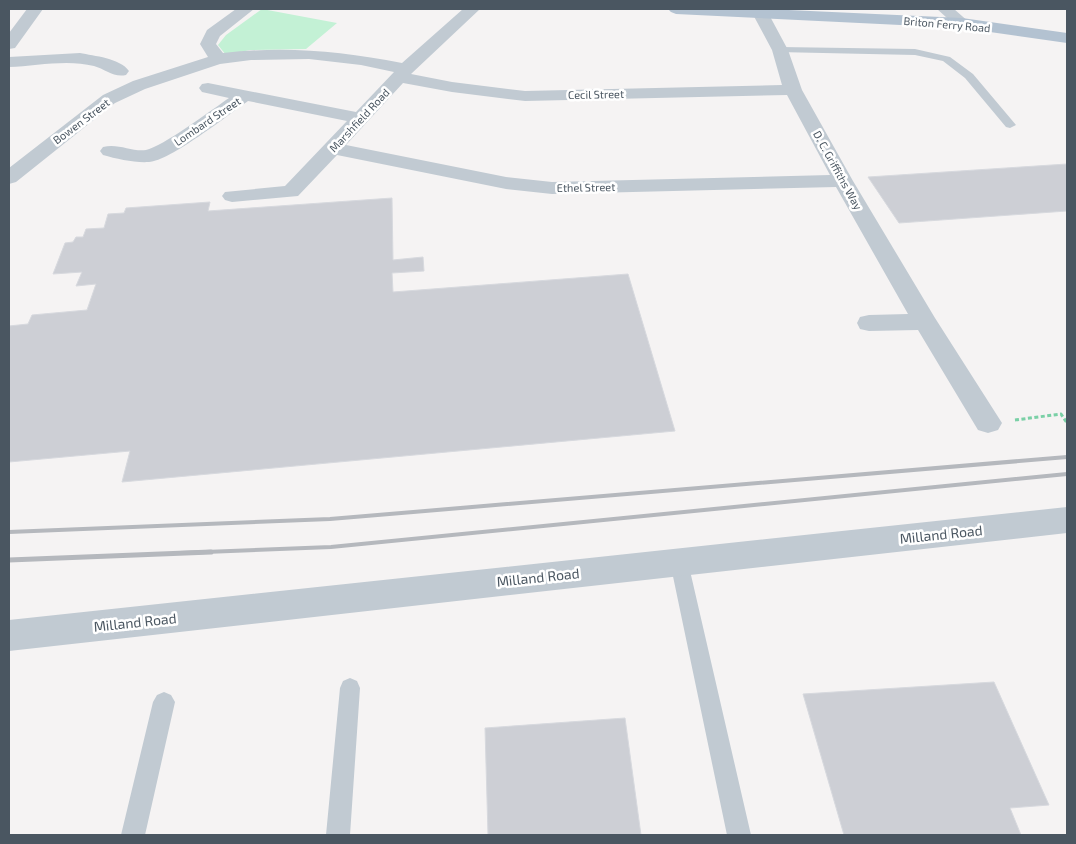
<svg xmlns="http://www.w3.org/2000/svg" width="1076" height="844" font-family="'Exo 2',sans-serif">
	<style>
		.green { fill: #c3f1d5 }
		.building { fill: #cdcfd5; stroke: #d7d9de }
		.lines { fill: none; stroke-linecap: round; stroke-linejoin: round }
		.path { stroke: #7ad0a6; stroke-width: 3; stroke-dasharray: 4 2.5; stroke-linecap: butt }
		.service { fill: #c1cad2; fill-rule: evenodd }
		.minor { fill: #c1cad2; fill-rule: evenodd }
		.primary { fill: #b3c2d1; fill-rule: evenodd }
		.rail-far1 { stroke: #b5b8bd; stroke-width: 4 }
		.rail { stroke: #b5b8bd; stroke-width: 5 }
		.labels { text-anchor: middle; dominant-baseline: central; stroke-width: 5; stroke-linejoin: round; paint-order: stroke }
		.far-street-label { font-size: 11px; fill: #4a5661; stroke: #fff }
		.street-label { font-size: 14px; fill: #4a5661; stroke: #fff }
	</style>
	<rect width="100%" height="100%" fill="#f5f3f3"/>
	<path class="green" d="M 262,9 L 337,23 L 306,49 L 250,50 L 226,55 L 218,45 L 226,35 Z"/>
	<path class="building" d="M 1067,164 L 1067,211 L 899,223 L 868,177 Z
		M 392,198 L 393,260 L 423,257 L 424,271 L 392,273 L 393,292 L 628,274 L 675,431 L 122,482 L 130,451 L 9,462 L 9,326 L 28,324 L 32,315 L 87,310 L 96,284 L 76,286 L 82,272 L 53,274 L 65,243 L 73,242 L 76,237 L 83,237 L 86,229 L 104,228 L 108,214 L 124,213 L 126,208 L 210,202 L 208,211 Z
		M 994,682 L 1049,805 L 1010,808 L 1021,835 L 844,835 L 803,694 Z
		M 625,718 L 641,835 L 488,835 L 485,728 Z"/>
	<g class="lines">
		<path class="path" d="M 1015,420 L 1061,414 L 1067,423"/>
		<path class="service" d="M 780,47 L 915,49 L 950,57 L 973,74 L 1016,125 L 1010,128 L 1006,127 L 965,78 L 943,61 L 915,55 L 777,52 L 777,48 Z
			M 679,554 L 686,556 L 688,562 L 751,835 L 727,835 L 670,562 L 672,556 Z
			M 350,678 L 357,681 L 360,688 L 350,835 L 326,835 L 340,688 L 343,681 Z
			M 164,692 L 171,695 L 175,702 L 145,835 L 121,835 L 153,702 L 157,695 Z"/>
		<path class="minor" d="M 27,9 L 43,9 L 15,48 L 9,49 L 9,33 Z
			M 236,9 L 254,9 L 220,36 L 216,44 L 223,53 C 286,46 340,51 402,63 L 463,9 L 480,9 L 411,74 L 452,82 L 525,91 L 782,85 L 772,50 L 750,9 L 766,9 L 788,50 L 802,90 L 853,181 L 935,318 L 1002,423 L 998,430 L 988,433 L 978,430 L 918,330 L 869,331 L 860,329 L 857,323 L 860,317 L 869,315 L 908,314 L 836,187 L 552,194 L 506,189 L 337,155 L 298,196 L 232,202 L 225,200 L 222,196 L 225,192 L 285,186 L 347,121 L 248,101 C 228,115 170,161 149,162 C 135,163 117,159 103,155 L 100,151 L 103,147 C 118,143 132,152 146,150 C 162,147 213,109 229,98 L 202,92 L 199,88 L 202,84 L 208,83 L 356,112 L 394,72 L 361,65 L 309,59 L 251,60 L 220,64 L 145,89 L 115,103 L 16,182 L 9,184 L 9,168 L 103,95 L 133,81 L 208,57 L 200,44 L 207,30 ZM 403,83 L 452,92 L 525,101 L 787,95 L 830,175 L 552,182 L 506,177 L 346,145 Z
			M 937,9 L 954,9 L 970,23 L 968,26 L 956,26 Z
			M 80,53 C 94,56 120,58 129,71 L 126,75 C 114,78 105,69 94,66 C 67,59 36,66 9,67 L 9,57 Z
			M 1067,507 L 1067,533 L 9,651 L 9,620 Z"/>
		<path class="primary" d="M 668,9 L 767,9 L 962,18 L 1067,33 L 1067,43 L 962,28 L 676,14 L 671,12 Z"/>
		<path class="rail-far1" d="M 9,532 L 330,519 L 1067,457
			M 180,553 L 331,547 L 1067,474"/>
		<path class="rail" d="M 9,560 L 211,552"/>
	</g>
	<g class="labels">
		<g class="far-street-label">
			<text transform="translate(947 24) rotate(5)">Briton Ferry Road</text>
			<text transform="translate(596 94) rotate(-1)">Cecil Street</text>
			<text transform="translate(359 120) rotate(-47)">Marshfield Road</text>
			<text transform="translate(81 121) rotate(-37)">Bowen Street</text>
			<text transform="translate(207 121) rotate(-34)">Lombard Street</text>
			<text transform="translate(838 170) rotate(61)">D. C. Griffiths Way</text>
			<text transform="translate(586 187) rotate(-1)">Ethel Street</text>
		</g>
		<g class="street-label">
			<text transform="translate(941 534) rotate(-6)">Milland Road</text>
			<text transform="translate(538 577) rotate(-6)">Milland Road</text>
			<text transform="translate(135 622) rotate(-6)">Milland Road</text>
		</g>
	</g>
	<rect width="1076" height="844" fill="none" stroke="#4a5661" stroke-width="20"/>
</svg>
